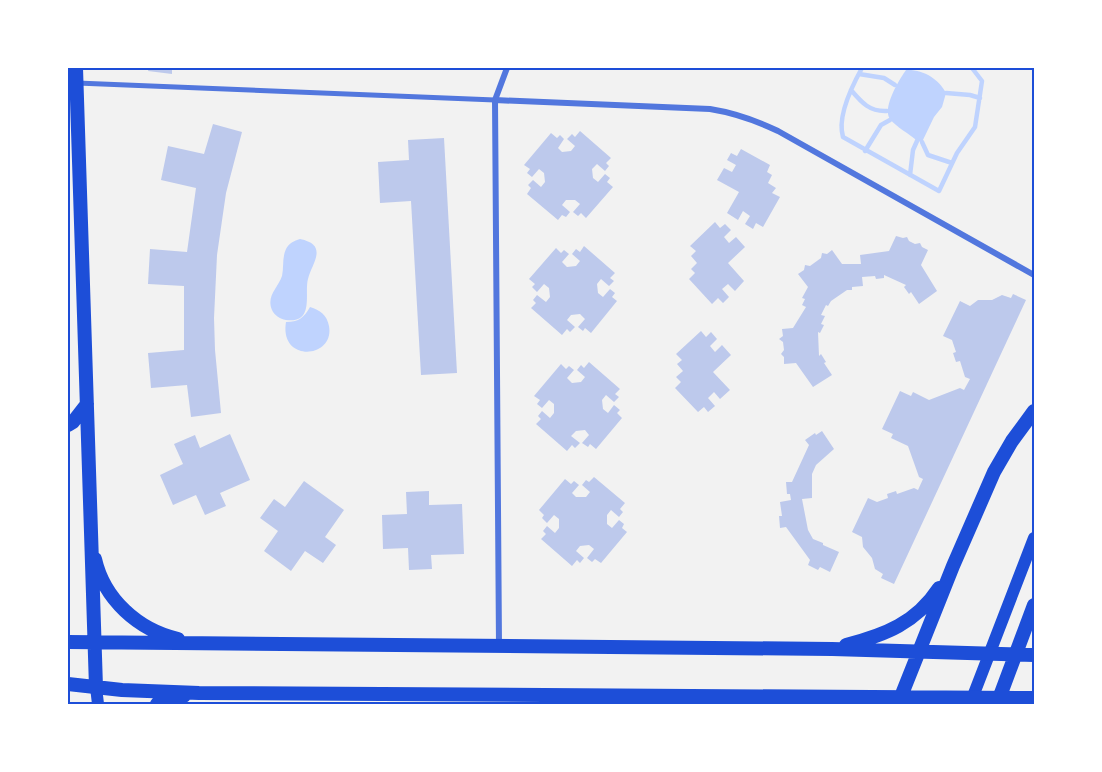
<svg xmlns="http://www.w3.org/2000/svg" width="1102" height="772" font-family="'Fira Sans',sans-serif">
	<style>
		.water { fill: #bfd3fe }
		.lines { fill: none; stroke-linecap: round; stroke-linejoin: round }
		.stream { stroke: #bfd3fe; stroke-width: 4.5 }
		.building { fill: #bdc9ec }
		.pedestrian { stroke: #5277de; stroke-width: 5 }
		.minor { stroke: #5277de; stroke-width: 6 }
		.secondary { stroke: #1d4ed8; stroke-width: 12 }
		.primary { stroke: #1d4ed8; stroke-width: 14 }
		.neatline { fill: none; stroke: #1d4ed8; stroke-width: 2 }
	</style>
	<rect width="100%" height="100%" fill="#f2f2f2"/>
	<path class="water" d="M 906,70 C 923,69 939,79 946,93 L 942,107 L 934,117 L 922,142 L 917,141 C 910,134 896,127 890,119 C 882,108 899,80 906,70 Z
		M 300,239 C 329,245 312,263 308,279 C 304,293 315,324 286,320 C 280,319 274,315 272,310 C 266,296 278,288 282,276 C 284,267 282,257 286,249 C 289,243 294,241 300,239 Z
		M 310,307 C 320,310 327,315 329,326 C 335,359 279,363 286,322 C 298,322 304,318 310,307 Z"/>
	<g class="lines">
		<path class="stream" d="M 862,68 C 852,86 837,117 843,137 L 939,191 L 957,153 L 975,127 L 982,81 L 972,68
			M 859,74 L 884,78 L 895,85
			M 851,90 C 862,103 870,112 887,111
			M 946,93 L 970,95 L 980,98
			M 922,142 L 928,155 L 952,163
			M 865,151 L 881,125 L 890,120
			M 910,175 L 913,150 L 917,141"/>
	</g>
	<path class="building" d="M 149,68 L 172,68 L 172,74 L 148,71 Z
		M 213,124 L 242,132 L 226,193 L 217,255 L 214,318 L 215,350 L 221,413 L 191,417 L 187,385 L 151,388 L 148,353 L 184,350 L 184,286 L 148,284 L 150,249 L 187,252 L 196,188 L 161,180 L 168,146 L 204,154 Z
		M 580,131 L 611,158 L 606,163 L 609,166 L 605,171 L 597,164 L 592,169 L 593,178 L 598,182 L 605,174 L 610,178 L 607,182 L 613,187 L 586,218 L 581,213 L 578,216 L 573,212 L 580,204 L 575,200 L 566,200 L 562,205 L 570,212 L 566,217 L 562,215 L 558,220 L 527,194 L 531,188 L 528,185 L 533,180 L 541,187 L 545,182 L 544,173 L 539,169 L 532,177 L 527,173 L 530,169 L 524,165 L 551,133 L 557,138 L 560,135 L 564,139 L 558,148 L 562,152 L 571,151 L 575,146 L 567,139 L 572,134 L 575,137 Z
		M 444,138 L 457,373 L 421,375 L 411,201 L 380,203 L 378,162 L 409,160 L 408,140 Z
		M 741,149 L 770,165 L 767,172 L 772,175 L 768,183 L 776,188 L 772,193 L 780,197 L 763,227 L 756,223 L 753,229 L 745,224 L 750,216 L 743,211 L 738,220 L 727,213 L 739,192 L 717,180 L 724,168 L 732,172 L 736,165 L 727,160 L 731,153 L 737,156 Z
		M 715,222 L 720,228 L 725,224 L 731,230 L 724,237 L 729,243 L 736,237 L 745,247 L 728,263 L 744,281 L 735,291 L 728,284 L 722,289 L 729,297 L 723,303 L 718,298 L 712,304 L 689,279 L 695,273 L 691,269 L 697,263 L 691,256 L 696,251 L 690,246 Z
		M 896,236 L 903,238 L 907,237 L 909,241 L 915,244 L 920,243 L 922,247 L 928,250 L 921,265 L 937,291 L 919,304 L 911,292 L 909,294 L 904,287 L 906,285 L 884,275 L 884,278 L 876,279 L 875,276 L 862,277 L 863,286 L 852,287 L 852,290 L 847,290 L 831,301 L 828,306 L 826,305 L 821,315 L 825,316 L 821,324 L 824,325 L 820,333 L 818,332 L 819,356 L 821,354 L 826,362 L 824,363 L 832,375 L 813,387 L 796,363 L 784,364 L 784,357 L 781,354 L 784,350 L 783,342 L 779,339 L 783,336 L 782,329 L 793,328 L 806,307 L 802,305 L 805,299 L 802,298 L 808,287 L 798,274 L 804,270 L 805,265 L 810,266 L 821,258 L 822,253 L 827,254 L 832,250 L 842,264 L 861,264 L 860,255 L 889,251 Z
		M 584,246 L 615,273 L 610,278 L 614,281 L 609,286 L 601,279 L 597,284 L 598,293 L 603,297 L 610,289 L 615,293 L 612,297 L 617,301 L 591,333 L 585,328 L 583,331 L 578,327 L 585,319 L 580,314 L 571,315 L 567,320 L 575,327 L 570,332 L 567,329 L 562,335 L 531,308 L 536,303 L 533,300 L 537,295 L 546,302 L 550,297 L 549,288 L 544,284 L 537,292 L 532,287 L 535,284 L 529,279 L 556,248 L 561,253 L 564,250 L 569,254 L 562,262 L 567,267 L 576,266 L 580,261 L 572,254 L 576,249 L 580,252 Z
		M 1013,294 L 1026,300 L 894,584 L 881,578 L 883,574 L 875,569 L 872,558 L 863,547 L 862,537 L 852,532 L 868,498 L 877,502 L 888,498 L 887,494 L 896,491 L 897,494 L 914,488 L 918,490 L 923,479 L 919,477 L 908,446 L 891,438 L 893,434 L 882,429 L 900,391 L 911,396 L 913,392 L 929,400 L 960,388 L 964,390 L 970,379 L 965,377 L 960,361 L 956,362 L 953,353 L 956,352 L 952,340 L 943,336 L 960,301 L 970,306 L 978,300 L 992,300 L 1002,295 L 1011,298 Z
		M 701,331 L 706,337 L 711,332 L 717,339 L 710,346 L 715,352 L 722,345 L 731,355 L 713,372 L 730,390 L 720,399 L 714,392 L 708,398 L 715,406 L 708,412 L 704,407 L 698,412 L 675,388 L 681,382 L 676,377 L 683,371 L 677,364 L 682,360 L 676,354 Z
		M 589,362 L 620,389 L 615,394 L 619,397 L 614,402 L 606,395 L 602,400 L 603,409 L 608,413 L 614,405 L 620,410 L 617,413 L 622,418 L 596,449 L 590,444 L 588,447 L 582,443 L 589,435 L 585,430 L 576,431 L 571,436 L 580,443 L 575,448 L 572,445 L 567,451 L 536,424 L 541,419 L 538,416 L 542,411 L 550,418 L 554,413 L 554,404 L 549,400 L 542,408 L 537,404 L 540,400 L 534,396 L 561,364 L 566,369 L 569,366 L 574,370 L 567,378 L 572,383 L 581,382 L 585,377 L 577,370 L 581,365 L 584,368 Z
		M 822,431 L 834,449 L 816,465 L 812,474 L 812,498 L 802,499 L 808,530 L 813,539 L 823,543 L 823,545 L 839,552 L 830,572 L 820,567 L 818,570 L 808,565 L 810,560 L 786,527 L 780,528 L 779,516 L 782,516 L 780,502 L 791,500 L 790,494 L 787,494 L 786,482 L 792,482 L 809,445 L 805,440 L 815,433 L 816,435 Z
		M 230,434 L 250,480 L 220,493 L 226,506 L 205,515 L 196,495 L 173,505 L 160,475 L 183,464 L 174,444 L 195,435 L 200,448 Z
		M 594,477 L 625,503 L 620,509 L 623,512 L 619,517 L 611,510 L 607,515 L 607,524 L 612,528 L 619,520 L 624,524 L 622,528 L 627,532 L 601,563 L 595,559 L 592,562 L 587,558 L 594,549 L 589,545 L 580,546 L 576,551 L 584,558 L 580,563 L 577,560 L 572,566 L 541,539 L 546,534 L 543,531 L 547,526 L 555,533 L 559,528 L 559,519 L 554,515 L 547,523 L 542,518 L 544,515 L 539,510 L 565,479 L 571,484 L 574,481 L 579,485 L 572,493 L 576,497 L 586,497 L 590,492 L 582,485 L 586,480 L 589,482 Z
		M 304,481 L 344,510 L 325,537 L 336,545 L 323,563 L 305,551 L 291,571 L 264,551 L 278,531 L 260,518 L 274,499 L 285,507 Z
		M 429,491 L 429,505 L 462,504 L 464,554 L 431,555 L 432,569 L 409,570 L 408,548 L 383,549 L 382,515 L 407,514 L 406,492 Z"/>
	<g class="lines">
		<path class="pedestrian" d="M 77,83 L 495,100"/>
		<path class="minor" d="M 495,100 L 710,109 C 735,113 755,120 778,131 L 1034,275
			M 499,645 L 495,100 L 507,68"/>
		<path class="secondary" d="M 96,687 L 98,704
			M 970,704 L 1034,538"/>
		<path class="primary" d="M 76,68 L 96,687
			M 68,425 L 73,422 L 87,404
			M 95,559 C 104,599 138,630 178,639
			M 68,642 L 832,649 L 1034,655
			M 846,645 C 885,635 916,623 939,588
			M 68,684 L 122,690 L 199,693 L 1034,698
			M 157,704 L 184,696
			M 898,704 L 953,566 L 994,472 L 1012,441 L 1034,411
			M 997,704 L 1034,605"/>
	</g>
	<rect width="1102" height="772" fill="none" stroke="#ffffff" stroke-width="138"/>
	<rect x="69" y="69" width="964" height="634" class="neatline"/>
</svg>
